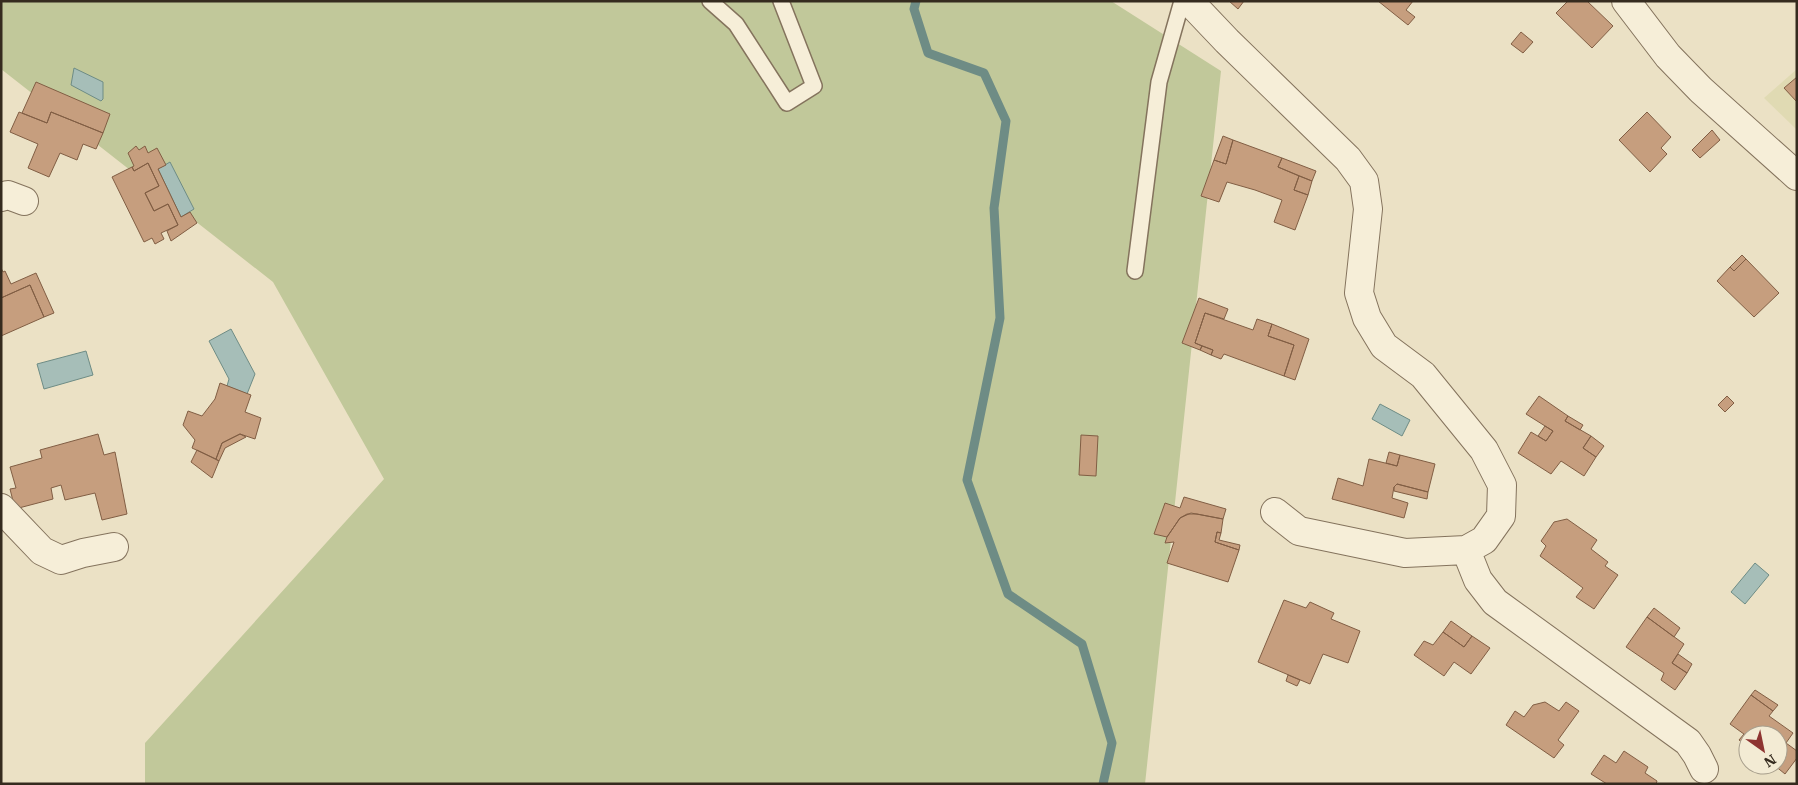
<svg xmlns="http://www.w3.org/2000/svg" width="1798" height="785" font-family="'IBM Plex Serif',serif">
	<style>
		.farmland { fill: #e0dab3 }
		.green { fill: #c1c89a }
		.water { fill: #a6beb8; stroke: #6e8c85 }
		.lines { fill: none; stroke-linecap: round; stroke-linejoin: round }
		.stream { stroke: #6e8c85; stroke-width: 9 }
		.building { fill: #c69e7e; stroke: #815e44 }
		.service-casing { stroke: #84735d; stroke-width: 18 }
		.minor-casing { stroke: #84735d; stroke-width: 30 }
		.tertiary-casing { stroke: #84735d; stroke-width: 30 }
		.service { stroke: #f6eed8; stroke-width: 15 }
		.minor { stroke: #f6eed8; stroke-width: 28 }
		.tertiary { stroke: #f6eed8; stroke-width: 28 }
	</style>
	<rect width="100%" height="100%" fill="#ebe1c5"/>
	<path class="farmland" d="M 1797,69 L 1797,130 L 1764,98 Z"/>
	<path class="green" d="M 1,1 L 1111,1 L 1221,71 L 1145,784 L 145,784 L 145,743 L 384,479 L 273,282 L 1,69 Z"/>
	<path class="water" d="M 74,68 L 103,82 L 103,99 L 101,101 L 71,85 Z
		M 170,162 L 194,209 L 181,217 L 158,169 Z
		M 231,329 L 255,374 L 247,394 L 227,386 L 229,379 L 209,341 Z
		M 86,351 L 93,375 L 44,389 L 37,364 Z
		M 1380,404 L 1410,420 L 1402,436 L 1372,419 Z
		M 1755,563 L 1769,575 L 1745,604 L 1731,592 Z"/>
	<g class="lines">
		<path class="stream" d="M 916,1 L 914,9 L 928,53 L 984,73 L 1006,121 L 994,208 L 1000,318 L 967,480 L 1008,594 L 1082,644 L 1112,743 L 1103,784"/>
	</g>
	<path class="building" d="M 1229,1 L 1244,1 L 1238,9 Z
		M 1378,1 L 1413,1 L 1406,10 L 1415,17 L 1408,25 Z
		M 1568,1 L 1587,1 L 1613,26 L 1592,48 L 1556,13 Z
		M 1521,32 L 1533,42 L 1523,53 L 1511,44 Z
		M 1797,77 L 1797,102 L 1784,88 Z
		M 36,82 L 110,114 L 103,133 L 51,112 L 47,123 L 22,113 Z
		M 19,112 L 47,123 L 51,112 L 103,133 L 96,149 L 83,144 L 77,160 L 60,153 L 49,177 L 28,168 L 38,144 L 10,132 Z
		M 1647,112 L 1671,137 L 1661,148 L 1667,154 L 1650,172 L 1619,140 Z
		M 1712,130 L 1720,140 L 1700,158 L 1692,150 Z
		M 1223,136 L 1233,140 L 1226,164 L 1214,160 Z
		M 1233,140 L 1282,158 L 1278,167 L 1299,176 L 1294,190 L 1308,195 L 1295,230 L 1274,222 L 1282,200 L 1255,190 L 1227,182 L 1219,202 L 1201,196 L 1214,160 L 1226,164 Z
		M 136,146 L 139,150 L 145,146 L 148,153 L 157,148 L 166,165 L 158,169 L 181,217 L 190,212 L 197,223 L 171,241 L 167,231 L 178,225 L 168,204 L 154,211 L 145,193 L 159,186 L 148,163 L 134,171 L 132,167 L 134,166 L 128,153 Z
		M 1282,158 L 1316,171 L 1312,181 L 1278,167 Z
		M 148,163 L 159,186 L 145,193 L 154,211 L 168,204 L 178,225 L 161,233 L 164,239 L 155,244 L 152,238 L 144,242 L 112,177 L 132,167 L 134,171 Z
		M 1299,176 L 1312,181 L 1308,195 L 1294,190 Z
		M 1742,255 L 1746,259 L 1734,271 L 1730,267 Z
		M 1746,259 L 1779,293 L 1754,317 L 1717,281 L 1730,267 L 1734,271 Z
		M 1,268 L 3,272 L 5,271 L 11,284 L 36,273 L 54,313 L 44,317 L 30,285 L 1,298 Z
		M 30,285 L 44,317 L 1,336 L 1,298 Z
		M 1199,298 L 1228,309 L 1224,319 L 1205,313 L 1195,343 L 1202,346 L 1200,350 L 1182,343 Z
		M 1205,313 L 1253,330 L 1257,319 L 1272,324 L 1268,336 L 1294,345 L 1284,376 L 1224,354 L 1221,359 L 1211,355 L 1213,350 L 1195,343 Z
		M 1272,324 L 1309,339 L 1295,380 L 1284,376 L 1294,345 L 1268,336 Z
		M 1202,346 L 1213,350 L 1211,355 L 1200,350 Z
		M 220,383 L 251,395 L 245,412 L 261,418 L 255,439 L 240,434 L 222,443 L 216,459 L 192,448 L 195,440 L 183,425 L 188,411 L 202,416 L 215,399 Z
		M 1539,396 L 1568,416 L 1565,421 L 1591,436 L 1583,448 L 1596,457 L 1584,476 L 1561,461 L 1551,474 L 1518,453 L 1531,432 L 1546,441 L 1553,431 L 1526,414 Z
		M 1727,396 L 1734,403 L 1725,412 L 1718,405 Z
		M 1568,416 L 1583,425 L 1580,430 L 1565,421 Z
		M 1545,426 L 1553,431 L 1546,441 L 1538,436 Z
		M 98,434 L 104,455 L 115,452 L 127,514 L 102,520 L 95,493 L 65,500 L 61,485 L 51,488 L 53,499 L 15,509 L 10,489 L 16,488 L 10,467 L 42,458 L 40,450 Z
		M 240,434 L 246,437 L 225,448 L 219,461 L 216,459 L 222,443 Z
		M 1081,435 L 1098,436 L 1096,476 L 1079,475 Z
		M 1591,436 L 1604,446 L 1596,457 L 1583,448 Z
		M 197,450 L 219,461 L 212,478 L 191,462 Z
		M 1389,452 L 1400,455 L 1397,466 L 1386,463 Z
		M 1400,455 L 1435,464 L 1428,492 L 1397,484 L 1394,487 L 1392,498 L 1408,503 L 1404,518 L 1332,499 L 1338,478 L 1363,486 L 1369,459 L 1397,466 Z
		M 1397,484 L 1428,492 L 1427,499 L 1394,491 L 1394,487 Z
		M 1184,497 L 1226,509 L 1223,519 L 1191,513 L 1180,518 L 1167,537 L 1154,534 L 1165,503 L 1180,508 Z
		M 1187,514 L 1197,514 L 1223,519 L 1221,533 L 1217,532 L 1215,542 L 1239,550 L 1228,582 L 1167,563 L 1174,542 L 1165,543 L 1167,537 L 1180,518 Z
		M 1567,519 L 1597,540 L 1591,549 L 1608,562 L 1605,566 L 1618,575 L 1594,609 L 1576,597 L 1583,588 L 1540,556 L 1546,546 L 1541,541 L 1554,522 Z
		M 1217,532 L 1221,533 L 1219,540 L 1240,545 L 1239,550 L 1215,542 Z
		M 1284,600 L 1306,608 L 1310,602 L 1334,613 L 1331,619 L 1360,631 L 1348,663 L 1323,654 L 1310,684 L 1258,662 Z
		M 1654,608 L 1680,628 L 1674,637 L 1647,617 Z
		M 1647,617 L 1684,644 L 1672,663 L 1687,673 L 1675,690 L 1661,680 L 1664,673 L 1626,647 Z
		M 1451,621 L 1472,636 L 1464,647 L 1443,632 Z
		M 1443,632 L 1464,647 L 1472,636 L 1490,648 L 1471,674 L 1454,662 L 1444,676 L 1414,655 L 1424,641 L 1433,645 Z
		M 1678,654 L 1692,664 L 1687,673 L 1672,663 Z
		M 1288,675 L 1300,680 L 1297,686 L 1286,681 Z
		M 1755,690 L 1778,705 L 1773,711 L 1751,695 Z
		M 1751,695 L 1773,711 L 1769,716 L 1793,733 L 1786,743 L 1797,751 L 1797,758 L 1785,774 L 1774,765 L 1778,765 L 1778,735 L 1748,735 L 1748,737 L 1730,724 Z
		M 1545,702 L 1559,711 L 1566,702 L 1579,711 L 1558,740 L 1564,745 L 1554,758 L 1506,725 L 1515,711 L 1524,717 L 1533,705 Z
		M 1744,734 L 1748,737 L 1747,746 L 1739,740 Z
		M 1624,751 L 1648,767 L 1645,773 L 1657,781 L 1656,784 L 1607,784 L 1591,774 L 1604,755 L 1616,763 Z"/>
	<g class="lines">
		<g class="service-casing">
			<path id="service" d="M 710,1 L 736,24 L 787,103 L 814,86 L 781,1
				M 1135,271 L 1159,82 L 1182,1"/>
		</g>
		<g class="minor-casing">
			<path id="minor" d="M 1189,1 L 1227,41 L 1348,159 L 1364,181 L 1368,209 L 1359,293 L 1367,318 L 1384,346 L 1423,375 L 1484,450 L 1502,485 L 1501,516 L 1484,540 L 1466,550 L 1405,553 L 1299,531 L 1275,512
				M 1,197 L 8,195 L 24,201
				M 1,508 L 42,551 L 61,560 L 83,553 L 114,547
				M 1466,550 L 1478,580 L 1495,602 L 1688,742 L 1697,755 L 1704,769"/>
		</g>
		<g class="tertiary-casing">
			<path id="tertiary" d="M 1626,1 L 1668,56 L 1701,90 L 1797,176"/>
		</g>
		<use href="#service" class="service"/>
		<use href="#minor" class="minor"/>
		<use href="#tertiary" class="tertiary"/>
	</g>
	<rect width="1798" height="785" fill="none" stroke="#352b1f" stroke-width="5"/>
	<g transform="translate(1763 750) rotate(147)"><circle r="24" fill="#f3ebd4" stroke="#a79e8c"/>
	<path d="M0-4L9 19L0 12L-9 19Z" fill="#8e3431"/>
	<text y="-8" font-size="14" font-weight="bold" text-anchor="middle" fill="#352b1f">N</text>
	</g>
</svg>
